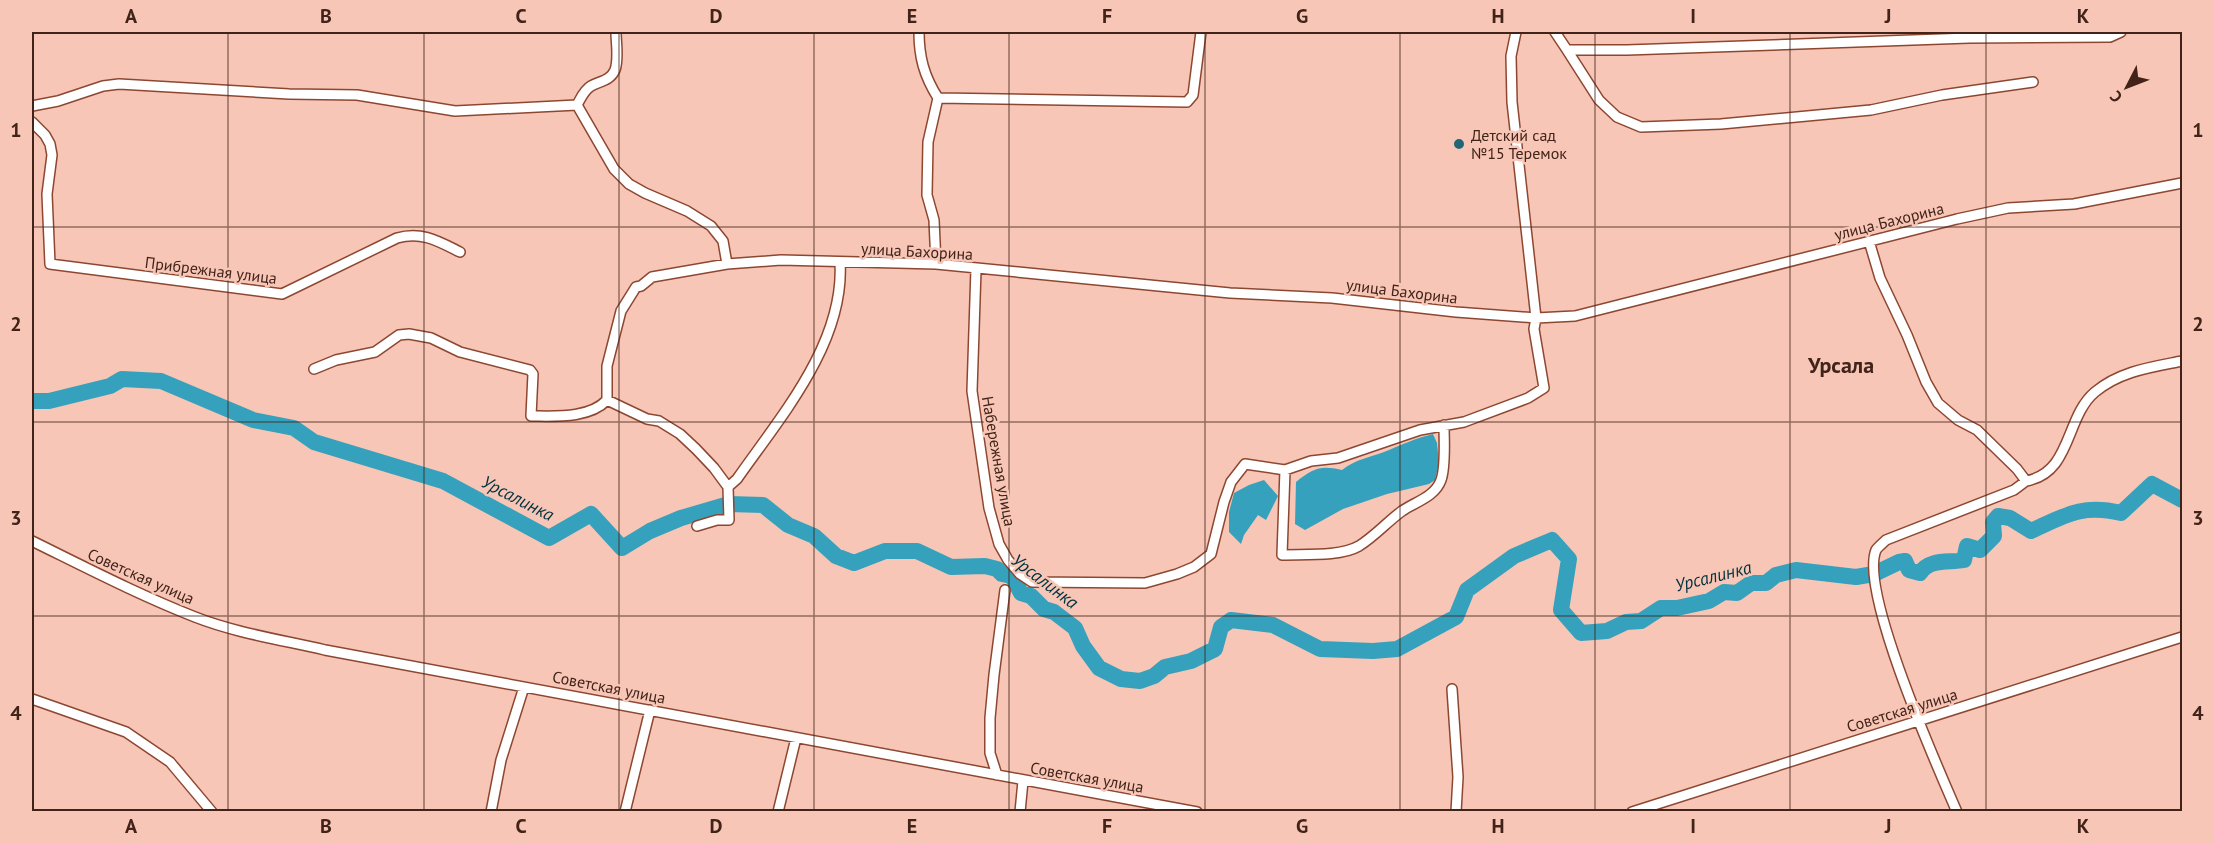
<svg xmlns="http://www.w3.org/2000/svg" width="2214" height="843" font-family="'PT Sans',sans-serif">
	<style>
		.water { fill: #35a1bc }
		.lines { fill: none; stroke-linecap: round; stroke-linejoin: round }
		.river { stroke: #35a1bc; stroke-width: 16 }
		.minor-casing { stroke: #8d4731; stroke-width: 12 }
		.minor { stroke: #fff; stroke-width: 9 }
		.grid { fill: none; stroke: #412319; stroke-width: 1.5; stroke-opacity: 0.55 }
		.poi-dot { fill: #216577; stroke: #f7c6b6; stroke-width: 2 }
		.labels { text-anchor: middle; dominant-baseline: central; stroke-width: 5; stroke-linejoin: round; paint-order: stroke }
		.poi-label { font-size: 16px; fill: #412319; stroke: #f7c6b6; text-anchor: start }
		.street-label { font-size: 16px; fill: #412319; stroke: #f7c6b6 }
		.water-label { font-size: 18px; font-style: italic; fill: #00323e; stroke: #f7c6b6 }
		.district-label { font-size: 22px; font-weight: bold; fill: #412319; stroke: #f7c6b6 }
		.neatline { fill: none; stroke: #412319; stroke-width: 2 }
		.grid-label { font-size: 20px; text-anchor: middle; font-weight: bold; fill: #412319 }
	</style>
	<rect width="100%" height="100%" fill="#f7c6b6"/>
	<path class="water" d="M 1433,434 L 1437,443 L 1439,463 L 1435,480 L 1429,484 L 1387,494 L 1343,509 L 1305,530 L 1295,524 L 1296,482 C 1313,468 1321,465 1342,470 C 1356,459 1368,458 1384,452 C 1401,445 1416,438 1433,434 Z
		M 1264,480 L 1278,496 L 1266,520 L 1258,515 L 1244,535 L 1241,544 L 1229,532 L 1229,512 L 1234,493 L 1249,485 Z"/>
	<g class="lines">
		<path class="river" d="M 32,401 L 49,401 L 110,386 L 122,379 L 161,381 L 253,420 L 294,428 L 314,442 L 443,481 L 549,538 L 591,514 L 622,548 L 650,531 L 681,518 L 729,504 L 763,505 L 788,525 L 814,536 L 836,556 L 854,563 L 885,551 L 917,551 L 951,567 L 985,566 L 997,569 L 1002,574 L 1012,576 L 1021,593 L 1031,596 L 1044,609 L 1054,612 L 1075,628 L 1083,646 L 1099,668 L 1121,679 L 1140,681 L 1154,676 L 1165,667 L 1191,661 L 1215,649 L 1221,627 L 1231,620 L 1273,625 L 1320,649 L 1373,651 L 1397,649 L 1456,617 L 1467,590 L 1514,556 L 1552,540 L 1569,559 L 1561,610 L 1581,633 L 1607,631 L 1626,622 L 1641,621 L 1661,608 L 1677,608 L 1709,601 L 1724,592 L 1737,593 L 1751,583 L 1766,583 L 1776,575 L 1796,570 L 1856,577 L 1874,574 L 1899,562 L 1905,561 L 1909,570 L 1920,573 C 1930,558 1949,563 1964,560 L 1967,546 L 1980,550 L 1994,536 L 1993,522 L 1998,516 L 2010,518 L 2031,531 C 2066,515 2082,504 2121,513 L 2152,484 L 2182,500"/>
		<g class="minor-casing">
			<path id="minor" d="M 919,32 C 919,57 924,76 938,98 L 928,142 L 927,195 L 934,220 L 936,264
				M 1516,32 L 1511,56 L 1512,102 L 1536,318 L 1575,316 L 1957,219 L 2008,208 L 2074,204 L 2182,183
				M 1555,32 L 1567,50 L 1627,50 L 1969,38 L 2110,37 L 2121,32
				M 1567,50 L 1599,100 L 1617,117 L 1641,127 L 1721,124 L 1871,110 L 1942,95 L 2033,82
				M 938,98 L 1187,102 L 1193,95 L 1201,32
				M 577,105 C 581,98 584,90 591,86 C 600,81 610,81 615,70 C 619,59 616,43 616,32
				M 32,106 L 58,101 L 103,86 L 119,84 L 289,94 L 357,95 L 455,111 L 577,105 L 614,169 L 629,184 L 645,193 L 687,211 L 711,226 L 723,241 L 727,264
				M 32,122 L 45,135 L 50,144 L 52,155 L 47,194 L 50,264 L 282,294 L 397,238 C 422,231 438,241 460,252
				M 1869,241 L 1880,278 L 1907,335 L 1926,382 L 1938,403 L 1958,420 L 1977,430 L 2017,469 L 2026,481 L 2014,490 L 1886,540 C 1883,543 1878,547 1876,550 C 1859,591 1937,766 1957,812
				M 314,369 L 336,360 L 375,352 L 399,335 L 409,334 L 431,338 L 460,352 L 530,370 L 533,374 L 531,416 C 554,416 589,419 607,400
				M 1285,470 L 1282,555 C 1304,554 1340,557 1359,546 C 1375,536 1387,522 1402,511 C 1415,502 1435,497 1441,480 C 1446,466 1444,440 1444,425
				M 2026,481 C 2072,473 2065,417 2095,392 C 2120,371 2152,367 2182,361
				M 728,487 L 737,479 C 781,416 845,343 840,262
				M 697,526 L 717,520 L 729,520 L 728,487 L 714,468 L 696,449 L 680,434 L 659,421 L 647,419 L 607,400 L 607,366 L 621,311 L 636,287 L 641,286 L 652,277 L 727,264 L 781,260 L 936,264 L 1230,293 L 1332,298 L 1456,312 L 1536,318 L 1534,329 L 1544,388 L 1528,398 L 1464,422 L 1420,430 L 1338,458 L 1311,461 L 1285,470 L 1245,464 L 1231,482 L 1224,502 L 1211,554 L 1194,567 L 1177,574 L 1145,583 L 1032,582 L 1020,574 L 1008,560 L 999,544 L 989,508 L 972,391 L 976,269
				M 32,541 C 85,567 139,595 195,617 C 236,633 282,640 325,650 L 1197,812
				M 1452,689 L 1458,777 L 1456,812
				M 32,699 L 126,732 L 170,762 L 212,812
				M 997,775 L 990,753 L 990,718 L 994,675 L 1005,590
				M 491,812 L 501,760 L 524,687
				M 625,812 L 650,710
				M 778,812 L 796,738
				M 1020,812 L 1023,781
				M 1632,812 L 2182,637"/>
		</g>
		<use href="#minor" class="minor"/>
	</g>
	<path class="grid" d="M 228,32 L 228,812M 424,32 L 424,812M 619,32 L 619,812M 814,32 L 814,812M 1009,32 L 1009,812M 1205,32 L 1205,812M 1400,32 L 1400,812M 1595,32 L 1595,812M 1790,32 L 1790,812M 1986,32 L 1986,812M 32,227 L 2182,227M 32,422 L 2182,422M 32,616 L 2182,616"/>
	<circle class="poi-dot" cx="1459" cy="144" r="6"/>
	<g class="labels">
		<g class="poi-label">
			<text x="1471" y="135">Детский сад<tspan x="1471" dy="18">№15 Теремок</tspan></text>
		</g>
		<g class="street-label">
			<text transform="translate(1889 221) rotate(-14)">улица Бахорина</text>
			<text transform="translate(917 251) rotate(3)">улица Бахорина</text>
			<text transform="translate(211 270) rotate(7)">Прибрежная улица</text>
			<text transform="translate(1402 291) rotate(7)">улица Бахорина</text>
			<text transform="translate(999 461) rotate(80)">Набережная улица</text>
			<text transform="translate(141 576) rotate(24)">Советская улица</text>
			<text transform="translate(609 687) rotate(11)">Советская улица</text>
			<text transform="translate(1902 710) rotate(-17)">Советская улица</text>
			<text transform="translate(1087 777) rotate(10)">Советская улица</text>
		</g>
		<g class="water-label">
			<text transform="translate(518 498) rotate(27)">Урсалинка</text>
			<text transform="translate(1713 576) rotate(-14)">Урсалинка</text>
			<text transform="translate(1045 581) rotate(37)">Урсалинка</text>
		</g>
		<g class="district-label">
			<text x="1841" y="365">Урсала</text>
		</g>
	</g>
	<rect width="2214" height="843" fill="none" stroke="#f7c6b6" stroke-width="66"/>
	<g transform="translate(2127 87) rotate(228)" stroke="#f7c6b6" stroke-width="4.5" paint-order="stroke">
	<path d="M0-4.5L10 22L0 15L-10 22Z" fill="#412319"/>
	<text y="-9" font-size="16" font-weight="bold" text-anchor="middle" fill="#412319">С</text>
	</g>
	<rect x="33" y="33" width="2148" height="777" class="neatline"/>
	<g class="grid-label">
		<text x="131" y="23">A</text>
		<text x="326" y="23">B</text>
		<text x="521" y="23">C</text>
		<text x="716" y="23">D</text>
		<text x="912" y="23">E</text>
		<text x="1107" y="23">F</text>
		<text x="1302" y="23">G</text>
		<text x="1498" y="23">H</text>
		<text x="1693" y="23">I</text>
		<text x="1888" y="23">J</text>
		<text x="2083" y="23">K</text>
		<text x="16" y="137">1</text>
		<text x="2198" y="137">1</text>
		<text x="16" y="331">2</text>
		<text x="2198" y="331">2</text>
		<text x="16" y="525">3</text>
		<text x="2198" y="525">3</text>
		<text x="16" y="720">4</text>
		<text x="2198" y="720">4</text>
		<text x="131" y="833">A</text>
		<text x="326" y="833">B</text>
		<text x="521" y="833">C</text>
		<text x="716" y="833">D</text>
		<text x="912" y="833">E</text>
		<text x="1107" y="833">F</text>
		<text x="1302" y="833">G</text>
		<text x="1498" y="833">H</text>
		<text x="1693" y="833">I</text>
		<text x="1888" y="833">J</text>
		<text x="2083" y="833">K</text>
	</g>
</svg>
